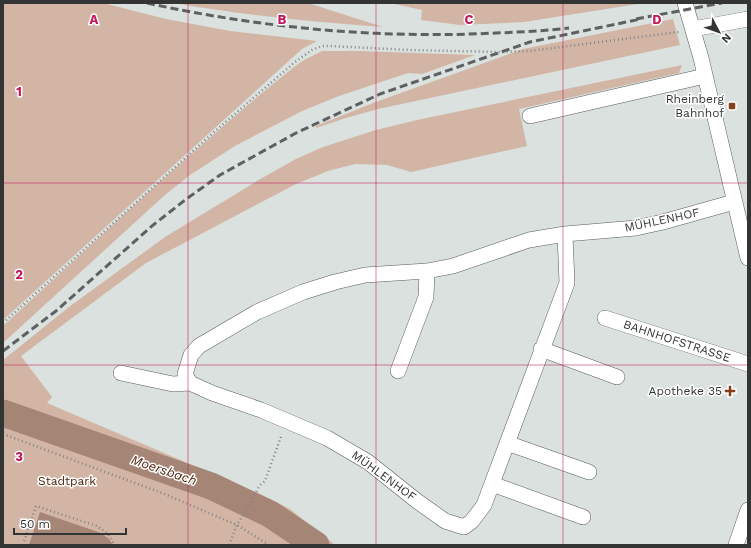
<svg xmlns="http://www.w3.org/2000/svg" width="751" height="548" font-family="'Work Sans',sans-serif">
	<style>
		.green { fill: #d3b5a6 }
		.water { fill: #a48576 }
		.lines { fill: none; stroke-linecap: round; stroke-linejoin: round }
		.river { stroke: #a48576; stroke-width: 27 }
		.minor-casing { stroke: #565d5b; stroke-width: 16 }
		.path { stroke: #808484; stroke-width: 2.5; stroke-dasharray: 1 3; stroke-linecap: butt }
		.minor { stroke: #fff; stroke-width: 15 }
		.rail { stroke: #5e6161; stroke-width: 3; stroke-dasharray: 8 4; stroke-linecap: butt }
		.grid { fill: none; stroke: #c2185b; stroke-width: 1; stroke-opacity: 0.55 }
		.poi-dot { fill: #864019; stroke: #fff; stroke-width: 1.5 }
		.labels { text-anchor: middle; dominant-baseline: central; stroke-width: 3; stroke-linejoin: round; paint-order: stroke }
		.poi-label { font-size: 12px; fill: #333535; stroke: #fff; text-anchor: end }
		.street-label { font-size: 12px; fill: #333535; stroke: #fff }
		.park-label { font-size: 12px; fill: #4e230a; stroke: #fff }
		.water-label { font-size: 13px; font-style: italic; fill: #4a1f06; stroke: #fff }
		.grid-label { font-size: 13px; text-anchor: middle; font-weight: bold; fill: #c2185b; stroke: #fff; stroke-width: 3; stroke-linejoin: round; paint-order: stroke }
	</style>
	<rect width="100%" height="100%" fill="#dae1df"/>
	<path class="green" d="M 3,3 L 103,3 L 166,19 L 230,31 L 317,41 L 302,49 L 3,320 Z
		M 174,3 L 308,3 L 383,27 C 313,22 243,15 174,3 Z
		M 390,3 L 644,3 L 524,22 L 460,25 L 421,20 L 422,10 Z
		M 673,19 L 680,45 L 378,109 L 346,118 L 316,128 L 316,126 L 373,103 L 523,49 Z
		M 322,51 L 358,51 L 475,55 L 422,74 L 408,73 L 339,96 L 302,111 L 235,146 L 190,175 L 166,194 L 3,343 L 3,326 C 99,238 193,148 294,67 L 304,60 Z
		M 682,65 L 679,73 L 519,109 L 527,146 L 411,172 L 387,165 L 355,164 L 328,171 L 296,184 L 146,263 L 21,356 L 52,397 L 47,403 L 258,493 L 290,509 L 335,545 L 3,545 L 3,360 L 69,307 L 165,237 L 262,178 L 296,159 L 323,147 L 376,130 L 417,120 Z"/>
	<path class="water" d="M 40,512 L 101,533 L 109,539 L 113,545 L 29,545 Z"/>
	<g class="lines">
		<path class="river" d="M 3,413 L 211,486 L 270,514 L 316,545"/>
		<g class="minor-casing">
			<path id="minor" d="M 685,3 L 701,58 L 748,258
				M 693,29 L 748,19
				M 530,116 L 705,76
				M 565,234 L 567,283 L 484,505 L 472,521 L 464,527 L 445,521 L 417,501 L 368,462 L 327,438 L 261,410 L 212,393 L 190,383 L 185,374 L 191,355 L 199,346 L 257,312 L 303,292 L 335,282 L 365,275 L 427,271 L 453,266 L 529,240 L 565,234 L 636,228 L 663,222 L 734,202
				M 605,318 L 748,364
				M 541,349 L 617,377
				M 398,371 L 426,297 L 427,271
				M 121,373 L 173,384 L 190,383
				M 507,443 L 589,472
				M 492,484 L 583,517
				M 736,545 L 748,510"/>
		</g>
		<path class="path" d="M 3,323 L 214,132 L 295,62 L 312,50 L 322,46 L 330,46 L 410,50 L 500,52 L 529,51 L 679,32
			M 3,434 L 162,493 L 237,525 L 269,545
			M 23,545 L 36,506 L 97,526 L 108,534 L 115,545
			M 229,545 L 237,525 L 260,485 L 265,481 L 282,434"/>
		<use href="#minor" class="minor"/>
		<path class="rail" d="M 147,3 C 261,28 379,39 496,33 C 520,32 544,31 569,28
			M 636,19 L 722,3
			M 3,351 L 56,311 L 152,226 L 185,200 L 220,175 L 296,133 L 380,94 L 530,42 L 641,19"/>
	</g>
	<path class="grid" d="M 188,3 L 188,545M 376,3 L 376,545M 563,3 L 563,545M 3,183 L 748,183M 3,365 L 748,365"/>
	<g class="poi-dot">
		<rect x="728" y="102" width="8" height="8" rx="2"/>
		<path d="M728 385h4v4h4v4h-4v4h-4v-4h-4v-4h4z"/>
	</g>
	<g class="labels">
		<g class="poi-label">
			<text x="724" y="99">Rheinberg<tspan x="724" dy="14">Bahnhof</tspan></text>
			<text x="722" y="391">Apotheke 35</text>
		</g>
		<g class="street-label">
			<text transform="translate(662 220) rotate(-12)">MÜHLENHOF</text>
			<text transform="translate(677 341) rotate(18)">BAHNHOFSTRASSE</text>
			<text transform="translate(384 476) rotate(36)">MÜHLENHOF</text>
		</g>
		<g class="park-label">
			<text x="67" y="481">Stadtpark</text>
		</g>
		<g class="water-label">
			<text transform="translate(164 470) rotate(19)">Moersbach</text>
		</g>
	</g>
	<g class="grid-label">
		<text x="94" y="24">A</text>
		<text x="282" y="24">B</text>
		<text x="469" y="24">C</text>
		<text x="657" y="24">D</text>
		<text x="19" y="96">1</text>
		<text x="19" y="279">2</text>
		<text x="19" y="461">3</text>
	</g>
	<rect width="751" height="548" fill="none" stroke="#333535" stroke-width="8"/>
	<g transform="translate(719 32) rotate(131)" stroke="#ffffff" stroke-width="3" paint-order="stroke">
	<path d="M0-3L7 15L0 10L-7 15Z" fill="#333535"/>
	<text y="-6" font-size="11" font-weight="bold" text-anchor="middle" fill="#333535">N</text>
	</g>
	<path d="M14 528v6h112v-6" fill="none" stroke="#333535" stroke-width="2"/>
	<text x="20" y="528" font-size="12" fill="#333535" stroke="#ffffff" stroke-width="3" paint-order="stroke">50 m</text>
</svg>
